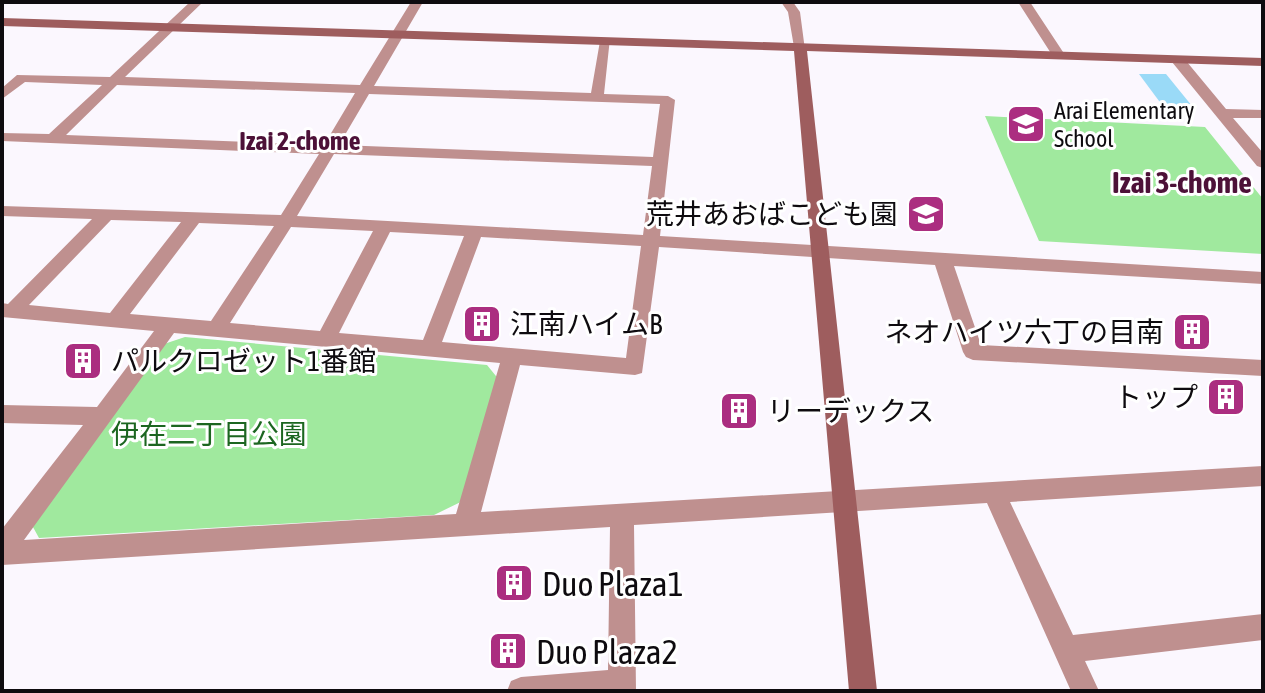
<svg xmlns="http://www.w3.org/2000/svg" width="1265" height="693" font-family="'Asap Condensed','Noto Sans JP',sans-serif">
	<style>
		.green { fill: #a0e99e }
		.water { fill: #9adaf7 }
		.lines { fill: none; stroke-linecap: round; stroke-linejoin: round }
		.street { fill: #bf908f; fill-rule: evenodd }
		.secondary { fill: #9e5d5e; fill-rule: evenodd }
		.labels { text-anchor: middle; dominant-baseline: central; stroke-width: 6; stroke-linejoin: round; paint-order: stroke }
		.far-poi-label { font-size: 24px; fill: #0e0b0f; stroke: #fff; text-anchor: start }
		.far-neighbourhood-label { font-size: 26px; font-weight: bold; fill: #4d1138; stroke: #fff }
		.poi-label { font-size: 28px; fill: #0e0b0f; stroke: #fff; text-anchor: end }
		.park-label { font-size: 28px; fill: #1c6620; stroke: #fff }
		.neighbourhood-label { font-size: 30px; font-weight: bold; fill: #4d1138; stroke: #fff }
		.near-poi-label { font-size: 34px; fill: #0e0b0f; stroke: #fff; text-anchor: start }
	</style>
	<rect width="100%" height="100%" fill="#fbf7fe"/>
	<path class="green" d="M 985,116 L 1205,127 L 1263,199 L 1263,254 L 1039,241 Z
		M 185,337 L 487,365 L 500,381 L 473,496 L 434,515 L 39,538 L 28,518 L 152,348 Z"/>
	<path class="water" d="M 1139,74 L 1166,74 L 1192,106 L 1162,105 Z"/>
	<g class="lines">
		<path class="street" d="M 190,2 L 203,2 L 125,77 L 360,85 L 411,2 L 423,2 L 374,86 L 591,93 L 600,41 L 610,38 L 604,94 L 668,96 L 675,100 L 660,236 L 1263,272 L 1263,284 L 954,266 L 981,345 L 1263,360 L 1263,376 L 973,360 L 966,357 L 963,352 L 935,265 L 659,247 L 642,373 L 635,375 L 520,365 L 481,512 L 1263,466 L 1263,486 L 1010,502 L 1073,635 L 1263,614 L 1263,640 L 1085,661 L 1099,691 L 1071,691 L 987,503 L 634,525 L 636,691 L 507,691 L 511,681 L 521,677 L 608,670 L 610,527 L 2,565 L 2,529 L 83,425 L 2,423 L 2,405 L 97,407 L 154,331 L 2,317 L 2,303 L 8,304 L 92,219 L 2,216 L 2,206 L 281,215 L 319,154 L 2,141 L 2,133 L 49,134 L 102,85 L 25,82 L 2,99 L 2,88 L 17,75 L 110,77 ZM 117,85 L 355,93 L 324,145 L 66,135 ZM 369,94 L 660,104 L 653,157 L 339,145 ZM 334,154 L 652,166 L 643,235 L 297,216 ZM 111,220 L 181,222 L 110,313 L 29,305 ZM 199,223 L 274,226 L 211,321 L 130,314 ZM 291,227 L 373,231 L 320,331 L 230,323 ZM 390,232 L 464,236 L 423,340 L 339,333 ZM 481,237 L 641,246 L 626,358 L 442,342 ZM 174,333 L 500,363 L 456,514 L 24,540 Z
			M 781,2 L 793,2 L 800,12 L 805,50 L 794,47 L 788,12 Z
			M 1018,2 L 1030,2 L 1065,55 L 1064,58 L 1054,58 Z
			M 1172,56 L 1182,56 L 1226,109 L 1263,110 L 1263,118 L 1233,118 L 1263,153 L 1263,168 L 1257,166 L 1172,62 Z"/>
		<path class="secondary" d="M 2,18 L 1263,58 L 1263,66 L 807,51 L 877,691 L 849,691 L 794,51 L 2,26 Z"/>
	</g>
	<defs>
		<g id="school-square" transform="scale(2)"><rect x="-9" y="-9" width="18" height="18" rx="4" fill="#ab2e80" stroke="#fff"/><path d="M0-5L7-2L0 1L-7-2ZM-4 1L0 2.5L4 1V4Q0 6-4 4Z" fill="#fff"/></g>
		<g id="building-square" transform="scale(2)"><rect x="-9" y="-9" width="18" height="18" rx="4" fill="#ab2e80" stroke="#fff"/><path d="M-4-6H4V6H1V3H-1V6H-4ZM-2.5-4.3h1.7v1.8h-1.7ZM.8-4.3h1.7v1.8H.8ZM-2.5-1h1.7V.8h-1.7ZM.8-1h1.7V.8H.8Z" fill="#fff"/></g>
	</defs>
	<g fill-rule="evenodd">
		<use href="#school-square" x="1026" y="124"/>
		<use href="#school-square" x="926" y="214"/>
		<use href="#building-square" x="482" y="324"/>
		<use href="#building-square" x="1192" y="332"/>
		<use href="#building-square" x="83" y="361"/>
		<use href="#building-square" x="1226" y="397"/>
		<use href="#building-square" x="739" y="411"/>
		<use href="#building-square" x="514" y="583"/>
		<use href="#building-square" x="508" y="651"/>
	</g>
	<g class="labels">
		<g class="far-poi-label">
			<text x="1054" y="110">Arai Elementary<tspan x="1054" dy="28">School</tspan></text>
		</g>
		<g class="far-neighbourhood-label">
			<text x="300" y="141">Izai 2-chome</text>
		</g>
		<g class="poi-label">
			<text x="898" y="214">荒井あおばこども園</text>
			<text x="510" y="324" text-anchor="start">江南ハイムB</text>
			<text x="1164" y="332">ネオハイツ六丁の目南</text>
			<text x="111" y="361" text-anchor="start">パルクロゼット1番館</text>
			<text x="1198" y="397">トップ</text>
			<text x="767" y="411" text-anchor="start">リーデックス</text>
		</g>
		<g class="park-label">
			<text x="209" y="434">伊在二丁目公園</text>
		</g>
		<g class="neighbourhood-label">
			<text x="1182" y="182">Izai 3-chome</text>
		</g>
		<g class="near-poi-label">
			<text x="542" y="583">Duo Plaza1</text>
			<text x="536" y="651">Duo Plaza2</text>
		</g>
	</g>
	<rect width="1265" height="693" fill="none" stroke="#0e0b0f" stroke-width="8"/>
</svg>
